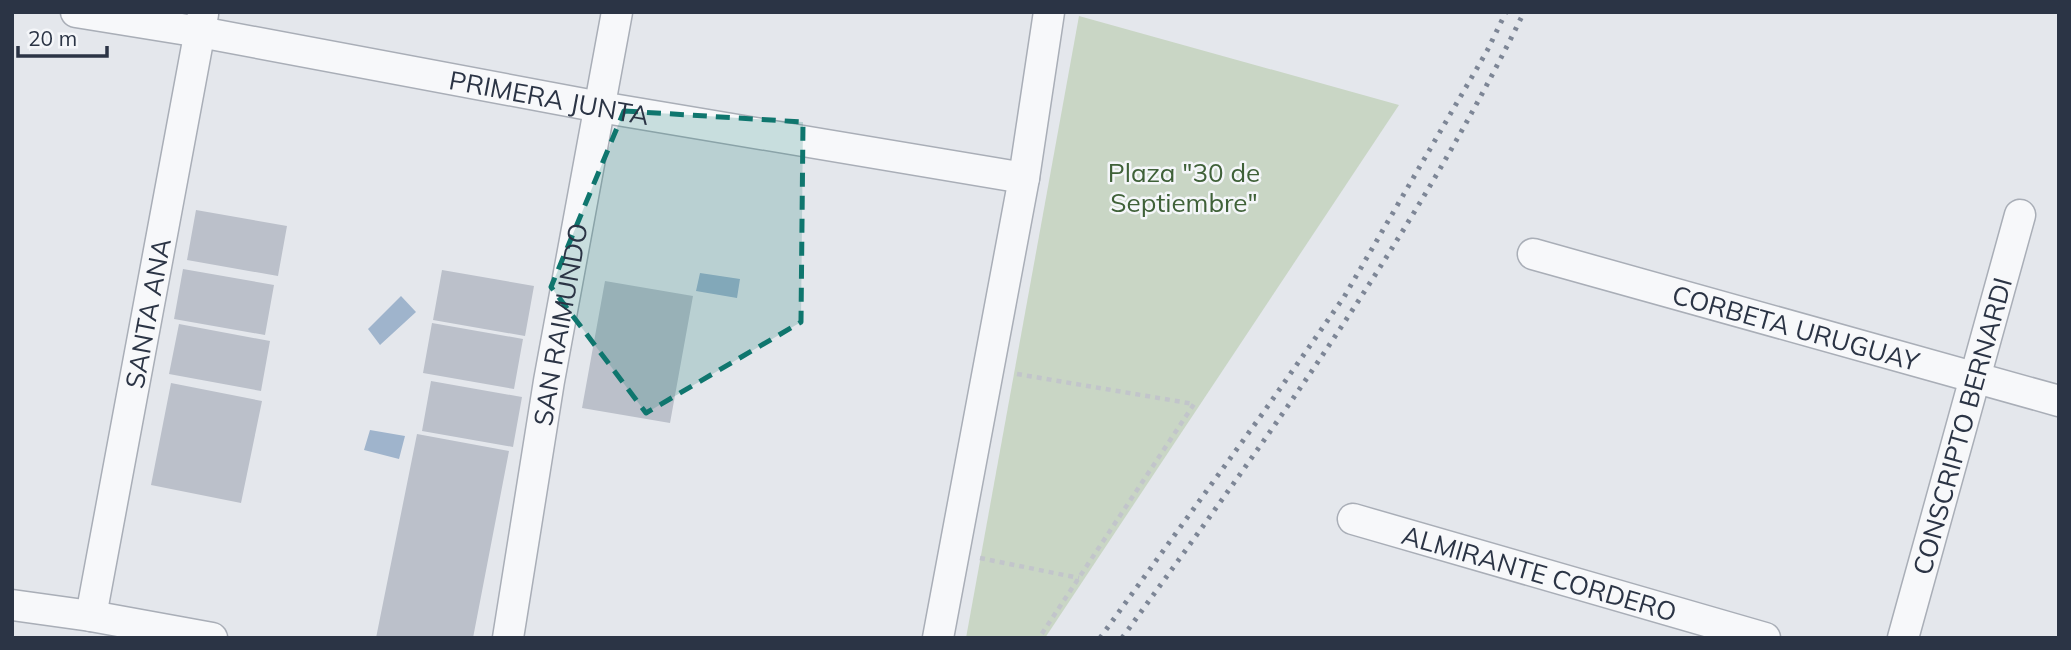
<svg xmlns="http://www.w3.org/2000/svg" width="2071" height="650" font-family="Mulish,sans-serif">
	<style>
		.green { fill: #c9d6c5 }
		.water { fill: #9fb4cc }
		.building { fill: #bbc0ca }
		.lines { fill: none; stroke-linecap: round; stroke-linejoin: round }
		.street-casing { stroke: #a9aeb7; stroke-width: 33 }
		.path { stroke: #c2c5cb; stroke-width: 4.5; stroke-dasharray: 5 5; stroke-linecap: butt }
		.street { stroke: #f7f8fa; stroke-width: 30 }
		.rail { stroke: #7d8696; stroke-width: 5; stroke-dasharray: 3.5 7; stroke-linecap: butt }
		.marked { fill: #0f766e; fill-opacity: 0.2; stroke: #0f766e; stroke-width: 5; stroke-dasharray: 14 9; stroke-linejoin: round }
		.labels { text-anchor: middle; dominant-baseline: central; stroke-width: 5; stroke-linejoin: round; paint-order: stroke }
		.street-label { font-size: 26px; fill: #2b3445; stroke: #f4f6f9 }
		.park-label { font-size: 26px; fill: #3f6138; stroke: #f4f6f9 }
	</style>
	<rect width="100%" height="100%" fill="#e4e7ec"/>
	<path class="green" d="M 1079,16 L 1399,105 L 1045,638 L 966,638 Z"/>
	<path class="water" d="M 700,273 L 740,279 L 737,298 L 696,291 Z
		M 401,296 L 416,312 L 380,345 L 368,329 Z
		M 370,430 L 405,436 L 399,459 L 364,450 Z"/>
	<path class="building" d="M 196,210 L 287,226 L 278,276 L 187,260 Z
		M 183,269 L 274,285 L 265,335 L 174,319 Z
		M 442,270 L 534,286 L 525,336 L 433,320 Z
		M 605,281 L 693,296 L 670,423 L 582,408 Z
		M 432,323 L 523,339 L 514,389 L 423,373 Z
		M 179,324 L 270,341 L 261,391 L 169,374 Z
		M 431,381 L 522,397 L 513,447 L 422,431 Z
		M 171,383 L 262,401 L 241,503 L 151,485 Z
		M 417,434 L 509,451 L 473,638 L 376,638 Z"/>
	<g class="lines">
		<g class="street-casing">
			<g id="street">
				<path id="s1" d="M 76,12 L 200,32 L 600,107 L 1024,178"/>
				<path id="s2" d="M 1533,254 L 2059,401"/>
				<path id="s3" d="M 1353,519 L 1765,638"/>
				<path d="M 12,605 L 91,616 L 212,638"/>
				<path id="s4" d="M 91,616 L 203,14"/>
				<path id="s5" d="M 508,638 L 549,381 L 617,12"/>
				<path d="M 938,638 L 1024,178 L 1049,12"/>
				<path id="s6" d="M 1903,638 L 2020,215"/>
			</g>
		</g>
		<path class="path" d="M 1017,374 L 1194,404 L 1039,638
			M 980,558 L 1079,578"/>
		<use href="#street" class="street"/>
		<path class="rail" d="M 1100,638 L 1263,413 L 1344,297 L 1487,51 L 1506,12
			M 1122,638 C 1268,437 1415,236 1524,12"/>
	</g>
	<path class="marked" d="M 624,111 L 803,122 L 801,322 L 646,413 L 551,287 Z"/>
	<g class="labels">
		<g class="street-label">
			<text stroke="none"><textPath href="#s1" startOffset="481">PRIMERA JUNTA</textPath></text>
			<text stroke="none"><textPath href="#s4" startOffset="308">SANTA ANA</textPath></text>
			<text stroke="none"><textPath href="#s5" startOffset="318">SAN RAIMUNDO</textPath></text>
			<text stroke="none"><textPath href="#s2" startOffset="273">CORBETA URUGUAY</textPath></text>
			<text stroke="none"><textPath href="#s6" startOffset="220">CONSCRIPTO BERNARDI</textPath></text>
			<text stroke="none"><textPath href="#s3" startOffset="194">ALMIRANTE CORDERO</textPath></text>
		</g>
		<g class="park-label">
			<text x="1184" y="172">Plaza "30 de<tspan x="1184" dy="30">Septiembre"</tspan></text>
		</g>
	</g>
	<rect width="2071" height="650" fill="none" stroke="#2b3445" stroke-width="28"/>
	<path d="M18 46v10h89v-10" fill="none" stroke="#2b3445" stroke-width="3.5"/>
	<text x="28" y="46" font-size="21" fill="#2b3445" stroke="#f4f6f9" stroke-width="5" paint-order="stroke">20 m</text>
</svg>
